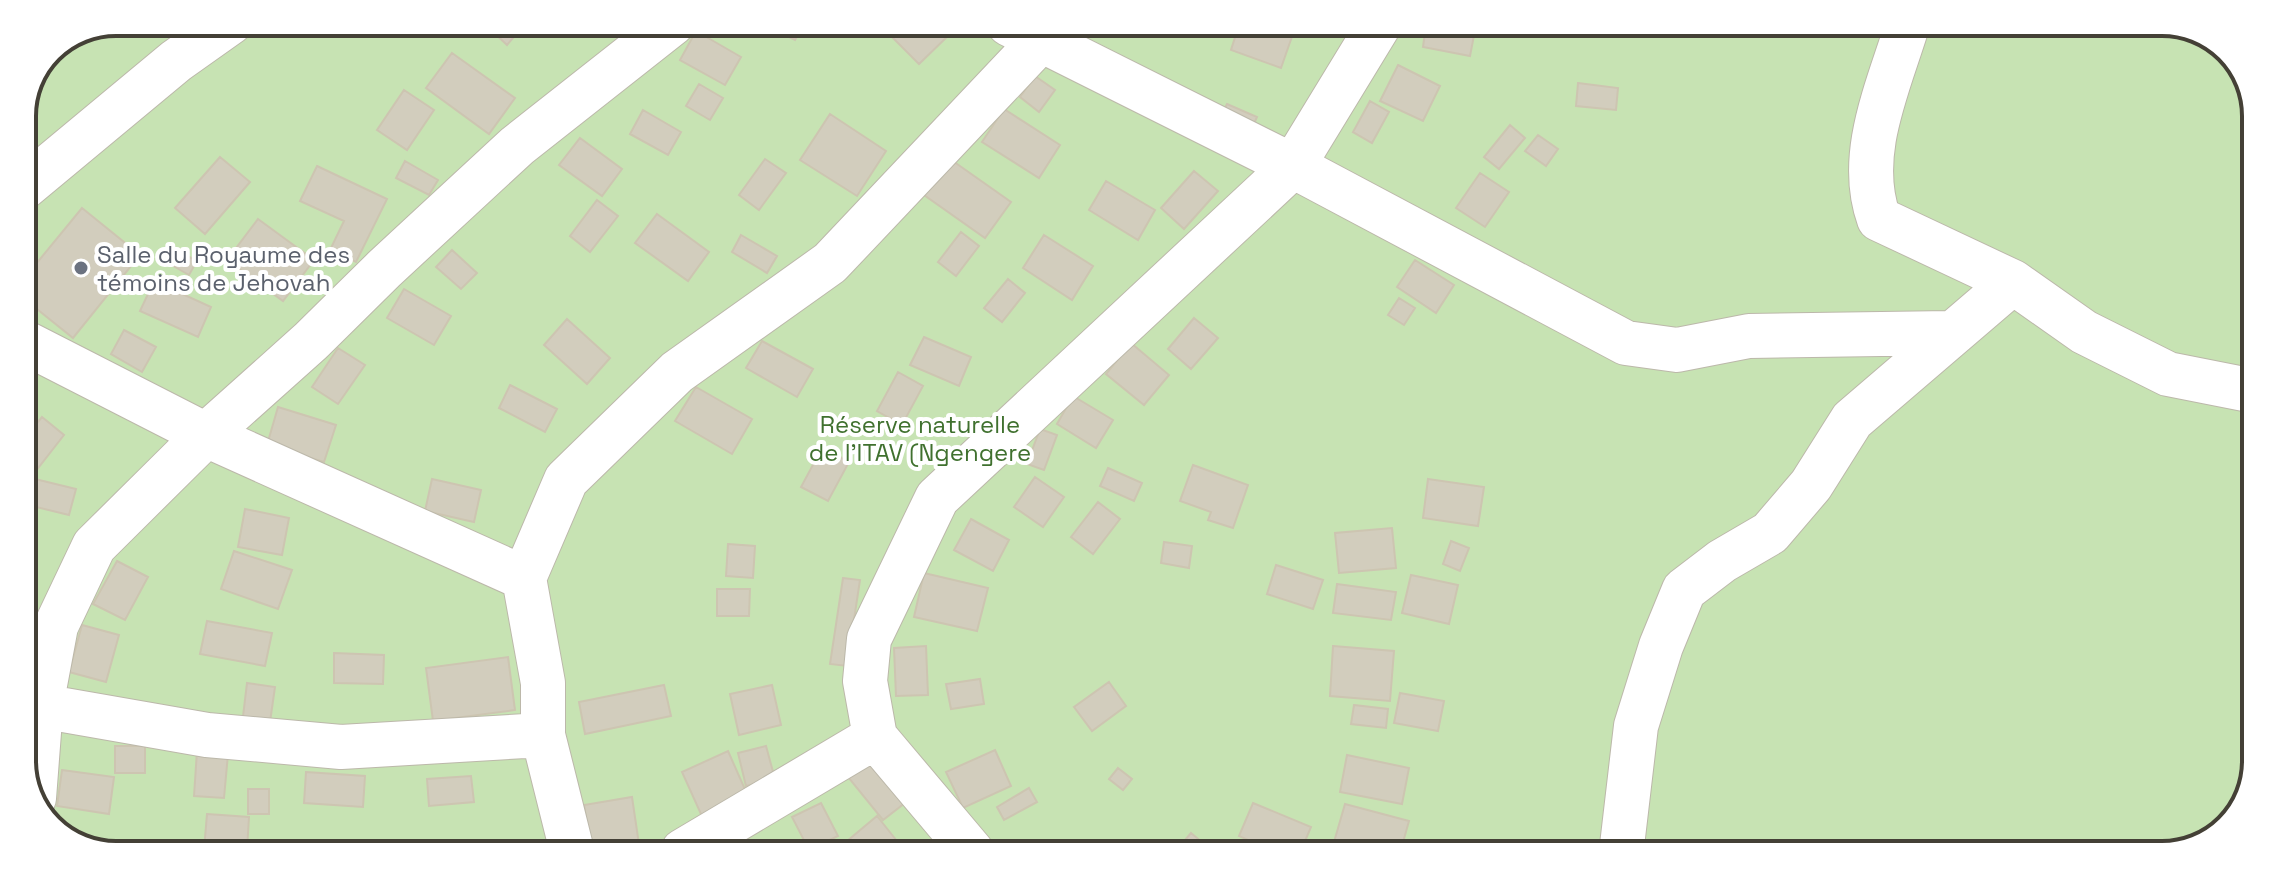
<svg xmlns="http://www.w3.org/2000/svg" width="2278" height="877" font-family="'Space Grotesk',sans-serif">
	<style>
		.green { fill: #c7e3b3 }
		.building { fill: #d2cdbd; stroke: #cdc5b1; stroke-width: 2 }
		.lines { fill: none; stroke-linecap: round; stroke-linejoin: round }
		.minor-casing { stroke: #bcb8aa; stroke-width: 46 }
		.minor { stroke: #fff; stroke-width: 44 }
		.worship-dot { fill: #6b7280; stroke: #fff; stroke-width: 3 }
		.labels { text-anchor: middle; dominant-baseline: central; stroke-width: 8; stroke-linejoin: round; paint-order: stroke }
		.worship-label { font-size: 24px; fill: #5b616d; stroke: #fff; text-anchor: start }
		.park-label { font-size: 24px; fill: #40712f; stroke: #fff }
		.rim { fill: none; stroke: #444036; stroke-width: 4 }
	</style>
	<rect width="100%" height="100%" fill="#f2f0e7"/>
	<path class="green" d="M 117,22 L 2192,27 L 2237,59 L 2256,110 L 2251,791 L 2214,839 L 2162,855 L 86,850 L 41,818 L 22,767 L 22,111 L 50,49 Z"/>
	<path class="building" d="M 495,23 L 526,23 L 507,45 L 490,29 Z
		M 763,24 L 804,24 L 795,40 Z
		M 901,24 L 938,24 L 949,35 L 919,64 L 890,35 Z
		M 1130,25 L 1152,25 L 1149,33 Z
		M 1239,25 L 1296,25 L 1281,68 L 1231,50 Z
		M 1426,25 L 1476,25 L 1470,56 L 1423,47 Z
		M 696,31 L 741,57 L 725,85 L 680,60 Z
		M 452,53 L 515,98 L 489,134 L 426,88 Z
		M 1398,65 L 1440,86 L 1423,121 L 1380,101 Z
		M 1035,76 L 1055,90 L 1039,112 L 1020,97 Z
		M 1578,83 L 1618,88 L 1616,110 L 1576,106 Z
		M 699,84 L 723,98 L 710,120 L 686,106 Z
		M 404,90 L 434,110 L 407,150 L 377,130 Z
		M 1370,101 L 1389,112 L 1372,143 L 1353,132 Z
		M 1227,104 L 1257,117 L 1249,135 L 1218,121 Z
		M 1004,109 L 1060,145 L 1039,178 L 982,142 Z
		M 643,110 L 681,132 L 668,155 L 630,134 Z
		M 830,114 L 886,151 L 857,196 L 800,160 Z
		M 1510,125 L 1525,138 L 1499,169 L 1484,157 Z
		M 1538,135 L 1558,149 L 1546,166 L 1525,151 Z
		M 580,138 L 622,169 L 602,196 L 559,165 Z
		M 220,157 L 250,182 L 205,234 L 175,208 Z
		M 765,159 L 786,173 L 759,210 L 739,195 Z
		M 950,159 L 1011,202 L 985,238 L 924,195 Z
		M 405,161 L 438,180 L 429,195 L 396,178 Z
		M 317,166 L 387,199 L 356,262 L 330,250 L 344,221 L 300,201 Z
		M 1194,171 L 1218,191 L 1184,229 L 1161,208 Z
		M 1480,173 L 1509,192 L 1485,227 L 1456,208 Z
		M 1106,181 L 1155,210 L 1138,240 L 1089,210 Z
		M 597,200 L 618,216 L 590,252 L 570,236 Z
		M 82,208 L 140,255 L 73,338 L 22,297 L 22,281 Z
		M 657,214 L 709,252 L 688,281 L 635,243 Z
		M 258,219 L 314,260 L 283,301 L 227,260 Z
		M 961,232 L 979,246 L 956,276 L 938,262 Z
		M 741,235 L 777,256 L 767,273 L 732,252 Z
		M 1044,235 L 1093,266 L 1072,300 L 1023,268 Z
		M 176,250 L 197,261 L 189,275 L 168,263 Z
		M 452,250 L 477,273 L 461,289 L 436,267 Z
		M 1415,260 L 1454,285 L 1436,313 L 1397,287 Z
		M 1008,279 L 1025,293 L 1002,322 L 984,308 Z
		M 154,281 L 211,307 L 198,337 L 140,311 Z
		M 404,289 L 451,316 L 434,345 L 387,318 Z
		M 1399,298 L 1415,308 L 1404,325 L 1388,315 Z
		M 1194,318 L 1218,338 L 1191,369 L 1168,349 Z
		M 567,319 L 610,358 L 587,384 L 544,345 Z
		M 124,330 L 156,347 L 142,372 L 111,354 Z
		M 924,337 L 971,357 L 959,386 L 910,365 Z
		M 762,341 L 813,369 L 797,397 L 746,368 Z
		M 1131,343 L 1169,375 L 1144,405 L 1106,374 Z
		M 338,348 L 365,365 L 338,404 L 312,387 Z
		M 898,372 L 923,386 L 902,425 L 877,411 Z
		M 510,385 L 557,409 L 545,432 L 499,408 Z
		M 696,387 L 752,419 L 732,454 L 675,421 Z
		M 1073,396 L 1113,420 L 1096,448 L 1057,424 Z
		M 278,407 L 336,425 L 324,462 L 267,445 Z
		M 42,417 L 64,435 L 35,472 L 22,462 L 22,441 Z
		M 1040,429 L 1057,435 L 1044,470 L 1027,464 Z
		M 822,448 L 849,462 L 828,501 L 801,487 Z
		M 1193,465 L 1248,485 L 1233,528 L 1208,520 L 1211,512 L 1180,501 Z
		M 1108,468 L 1142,483 L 1134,501 L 1100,486 Z
		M 1035,477 L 1064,497 L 1043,527 L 1014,507 Z
		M 31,478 L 76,489 L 69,515 L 24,504 Z
		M 432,479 L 481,490 L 474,522 L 425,511 Z
		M 1428,479 L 1484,487 L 1478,526 L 1423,518 Z
		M 1098,502 L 1120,519 L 1093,554 L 1071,537 Z
		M 245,509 L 289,518 L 282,555 L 238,547 Z
		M 971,519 L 1009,540 L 993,571 L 954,550 Z
		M 1392,528 L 1396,568 L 1339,573 L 1335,533 Z
		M 1451,541 L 1469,548 L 1460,571 L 1443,564 Z
		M 1164,542 L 1192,546 L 1189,568 L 1161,563 Z
		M 728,544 L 755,546 L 753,578 L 726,576 Z
		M 234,551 L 292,570 L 278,609 L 221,589 Z
		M 117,561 L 148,577 L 125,620 L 93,604 Z
		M 1276,565 L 1323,580 L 1313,609 L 1267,594 Z
		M 924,573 L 988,588 L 977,631 L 914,617 Z
		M 1411,575 L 1458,585 L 1449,624 L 1402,613 Z
		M 843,578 L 860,580 L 847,666 L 830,664 Z
		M 1337,584 L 1396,592 L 1391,620 L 1333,613 Z
		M 717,589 L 750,589 L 749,616 L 717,616 Z
		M 207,621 L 272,633 L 265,666 L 200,654 Z
		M 82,625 L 119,635 L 106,682 L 69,672 Z
		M 926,646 L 928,695 L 896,696 L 894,648 Z
		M 1333,646 L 1394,651 L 1390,701 L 1330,696 Z
		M 334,653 L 384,655 L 383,684 L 334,683 Z
		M 508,657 L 515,710 L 433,721 L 426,668 Z
		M 980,679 L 984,704 L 951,709 L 946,684 Z
		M 1109,682 L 1126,706 L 1092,731 L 1074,707 Z
		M 247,683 L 275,687 L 269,729 L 242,725 Z
		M 664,685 L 671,716 L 585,734 L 579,702 Z
		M 772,685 L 781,725 L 739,735 L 730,694 Z
		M 1400,693 L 1444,701 L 1438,731 L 1394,723 Z
		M 1354,705 L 1388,709 L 1386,728 L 1351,724 Z
		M 115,746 L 145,746 L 145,773 L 115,773 Z
		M 766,746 L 775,779 L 746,786 L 738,753 Z
		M 995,750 L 1011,786 L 963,808 L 946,772 Z
		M 197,751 L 228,754 L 224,798 L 194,796 Z
		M 728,751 L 751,803 L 705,823 L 682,772 Z
		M 875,755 L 910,799 L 883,820 L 848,777 Z
		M 1347,755 L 1409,768 L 1402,804 L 1340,792 Z
		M 1118,768 L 1132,779 L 1123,790 L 1109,779 Z
		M 62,770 L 114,777 L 109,814 L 57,806 Z
		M 306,772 L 365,776 L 363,807 L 304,803 Z
		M 471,776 L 474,802 L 429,806 L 427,779 Z
		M 1029,788 L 1037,802 L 1004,820 L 997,807 Z
		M 248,789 L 269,789 L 269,814 L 248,814 Z
		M 632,797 L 640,851 L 591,851 L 584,805 Z
		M 821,803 L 838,836 L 809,850 L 792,817 Z
		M 1253,803 L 1311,827 L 1300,853 L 1277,853 L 1239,836 Z
		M 1345,804 L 1409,821 L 1400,853 L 1372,853 L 1334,842 Z
		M 207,814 L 249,817 L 247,850 L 204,850 Z
		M 877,816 L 897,841 L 883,852 L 834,852 Z
		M 1191,833 L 1215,853 L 1174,853 Z
		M 77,843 L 104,847 L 103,850 L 86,850 Z
		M 363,847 L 420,847 L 420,851 L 363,851 Z"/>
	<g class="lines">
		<g class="minor-casing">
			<path id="minor" d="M 1009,24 L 1293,166 L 1626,343 L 1677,350 L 1749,336 L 1950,333
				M 1907,26 C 1888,88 1856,155 1879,219 L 2013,282 L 2084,332 L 2168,374 L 2254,391
				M 22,189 L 176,61 L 231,22
				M 22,341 L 206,435 L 524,578
				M 41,706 L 207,735 L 341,747 L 543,735
				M 34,798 L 41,706 L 56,626 L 94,546 L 206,435 L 311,341 L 384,269 L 517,146 L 673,23
				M 572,851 L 543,735 L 543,683 L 524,578 L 566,480 L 677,372 L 830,263 L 1040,41 L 1053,24
				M 683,851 L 875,737
				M 972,852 L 875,737 L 865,681 L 869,639 L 937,498 L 1293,166 L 1379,25
				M 1621,854 L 1636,726 L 1661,646 L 1684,590 L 1722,561 L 1770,533 L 1811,485 L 1852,420 L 2013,282"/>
		</g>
		<use href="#minor" class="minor"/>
	</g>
	<circle class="worship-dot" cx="81" cy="268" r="8"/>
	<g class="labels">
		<g class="worship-label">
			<text x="97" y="254">Salle du Royaume des<tspan x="97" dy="28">témoins de Jehovah</tspan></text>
		</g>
		<g class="park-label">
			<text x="920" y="424">Réserve naturelle<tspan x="920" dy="28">de l'ITAV (Ngengere</tspan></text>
		</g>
	</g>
	<path d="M0 0H2278V877H0ZM116 36H2162A80 80 0 0 1 2242 116V761A80 80 0 0 1 2162 841H116A80 80 0 0 1 36 761V116A80 80 0 0 1 116 36Z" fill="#fff" fill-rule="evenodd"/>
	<path class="rim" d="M116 36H2162A80 80 0 0 1 2242 116V761A80 80 0 0 1 2162 841H116A80 80 0 0 1 36 761V116A80 80 0 0 1 116 36Z"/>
</svg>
